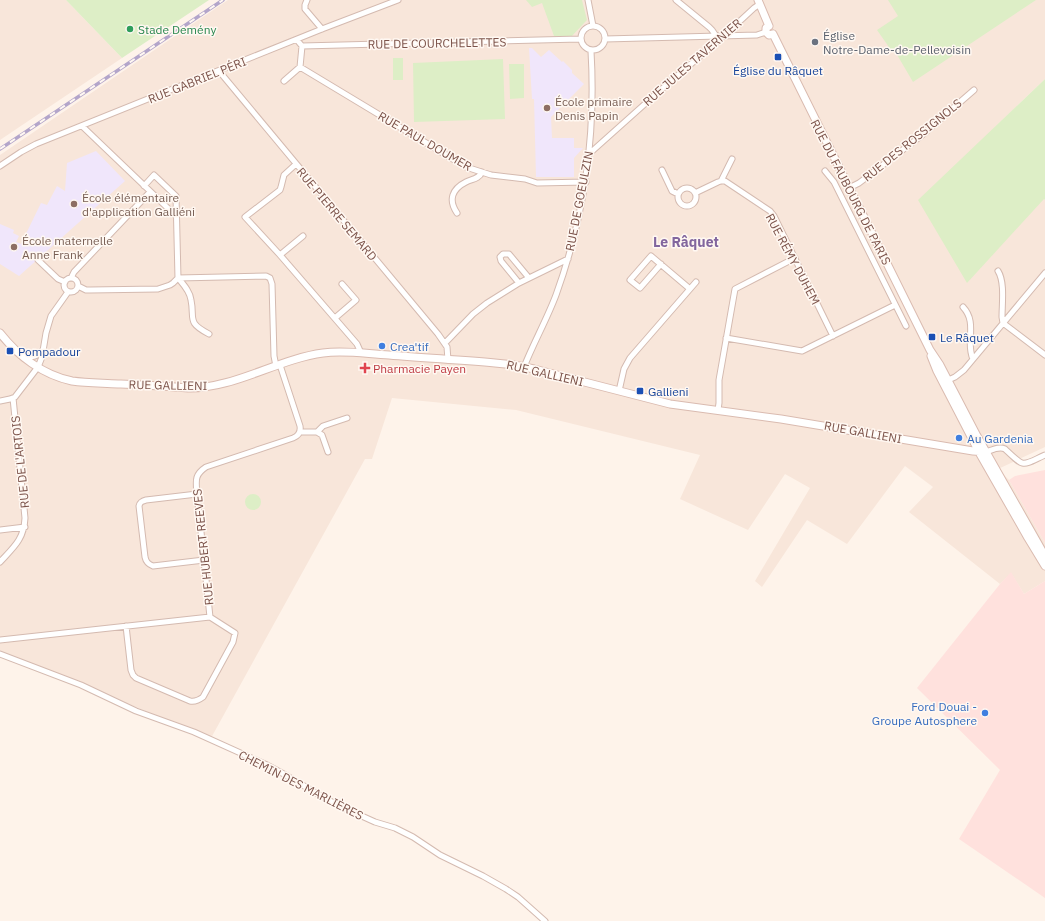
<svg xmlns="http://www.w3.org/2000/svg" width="1045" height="921" font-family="'IBM Plex Sans',sans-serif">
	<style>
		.residential { fill: #f8e6da }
		.commercial { fill: #ffe1dd }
		.education { fill: #f0e6fb }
		.green { fill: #ddeec6 }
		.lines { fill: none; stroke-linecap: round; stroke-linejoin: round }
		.street-casing { stroke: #d4bab0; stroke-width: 7 }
		.secondary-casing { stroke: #dabbb0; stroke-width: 9 }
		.street { stroke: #fff; stroke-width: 5 }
		.secondary { stroke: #fff; stroke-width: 7 }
		.rail-casing { stroke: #b3a5ca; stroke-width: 3.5 }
		.rail { stroke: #fff8f2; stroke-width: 2; stroke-dasharray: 6; stroke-linecap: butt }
		.leisure-dot { fill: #2e9e5b; stroke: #fff8f2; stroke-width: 1.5 }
		.worship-dot { fill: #6b7280; stroke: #fff8f2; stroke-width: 1.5 }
		.transit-dot { fill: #1a4fb4; stroke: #fff8f2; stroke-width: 1.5 }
		.education-dot { fill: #8d6e63; stroke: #fff8f2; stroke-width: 1.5 }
		.shop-dot { fill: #3f7fe0; stroke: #fff8f2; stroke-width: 1.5 }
		.health-dot { fill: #e0444e; stroke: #fff8f2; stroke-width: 1.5 }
		.labels { text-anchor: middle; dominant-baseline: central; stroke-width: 3; stroke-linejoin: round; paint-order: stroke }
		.leisure-label { font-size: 12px; fill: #27864d; stroke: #fff8f2; text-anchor: start }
		.worship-label { font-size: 12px; fill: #5b616d; stroke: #fff8f2; text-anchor: start }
		.street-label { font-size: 12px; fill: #7c534a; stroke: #fff8f2 }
		.transit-label { font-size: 12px; fill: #164399; stroke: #fff8f2; text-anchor: start }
		.education-label { font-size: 12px; fill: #785e54; stroke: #fff8f2; text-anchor: start }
		.shop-label { font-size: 12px; fill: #366cbe; stroke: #fff8f2; text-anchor: start }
		.health-label { font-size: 12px; fill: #be3a42; stroke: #fff8f2; text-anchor: start }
		.quarter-label { font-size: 14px; font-weight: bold; fill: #82669e; stroke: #fff8f2 }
	</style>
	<rect width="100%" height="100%" fill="#fef3ea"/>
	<path class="residential" d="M 0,0 L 66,0 L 122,58 L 0,140 Z
		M 228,0 L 1045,0 L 1045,79 L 995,127 L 1045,200 L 1045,447 L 998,469 L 1009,480 L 1045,543 L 1045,581 L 1024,594 L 1011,573 L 1000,584 L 909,512 L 933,487 L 905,466 L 847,544 L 807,520 L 762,587 L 755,581 L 810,488 L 785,474 L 748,530 L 680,499 L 700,455 L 516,410 L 392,398 L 372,459 L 365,459 L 211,738 L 0,651 L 0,155 Z"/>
	<path class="commercial" d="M 1045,470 L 1045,543 L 1009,480 L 1015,476 Z
		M 1011,572 L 1024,594 L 1045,581 L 1045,898 L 959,839 L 1000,770 L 917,688 L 1000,584 Z"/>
	<path class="education" d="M 529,48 L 532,48 L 541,57 L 549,50 L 562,62 L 563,61 L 572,70 L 572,73 L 584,84 L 551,117 L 552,138 L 574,138 L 574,148 L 583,148 L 574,158 L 574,177 L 536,177 L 534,99 L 532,99 Z
		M 96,151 L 125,181 L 19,276 L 0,264 L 0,224 L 14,230 L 13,233 L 19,236 L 16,242 L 21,244 L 41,203 L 47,205 L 57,186 L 65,191 L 67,163 Z"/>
	<path class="green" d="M 66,0 L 209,0 L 122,58 Z
		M 526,0 L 582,0 L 587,20 L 571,37 L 554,36 L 542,3 L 532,7 Z
		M 888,0 L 1036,0 L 913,82 L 896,53 L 893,49 L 891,50 L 877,30 L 898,16 Z
		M 393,58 L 403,58 L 403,80 L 393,80 Z
		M 503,59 L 505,119 L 414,122 L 413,63 Z
		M 509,64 L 524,64 L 524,98 L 510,99 Z
		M 1045,79 L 1045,200 L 1044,199 L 967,283 L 918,200 Z
		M245 502a8 8 0 1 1 16 0a8 8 0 1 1-16 0Z"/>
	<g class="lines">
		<g class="street-casing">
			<path id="street" d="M 307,0 L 305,5 L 305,9 L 322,29
				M 588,0 L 593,26
				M 676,0 L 709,27 L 712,30 L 716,36
				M581 38a12 12 0 1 1 24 0a12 12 0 1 1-24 0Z
				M 605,39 L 757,35 L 766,32
				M 297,40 L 302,46 L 580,39
				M 302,46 L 300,67 L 466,167 L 491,175 L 525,179 L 537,183 L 586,182
				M 219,71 L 438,334 L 447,347 L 448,360
				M 284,81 L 300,67
				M 82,126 L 176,216
				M 590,153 L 656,94 L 727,33 L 754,8 L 760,4
				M 296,164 L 284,175 L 281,187 L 280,190 L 245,217 L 280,255 L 357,344 L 361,353
				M 0,166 L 21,152 L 36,144 L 322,29 L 398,0
				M 662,170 L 672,191 L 678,194
				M 825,171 L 834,182 L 906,326
				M 721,181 L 732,159
				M 144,186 L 154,175 L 176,196 L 178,278 C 183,284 190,291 191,300 C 195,319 186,322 209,334
				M678 197a9 9 0 1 1 18 0a9 9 0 1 1-18 0Z
				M 849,188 L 859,183 L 921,136 L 974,90
				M 695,193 L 718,182 L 721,181 L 725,181 L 770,211 L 774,216 L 833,336
				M 457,213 C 448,200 452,189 466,182 C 472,179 479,179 482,172
				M 280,255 L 303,236
				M 38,260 L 58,279 L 65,282
				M 661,264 L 640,288 L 630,280 L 651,256 L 690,289
				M 998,271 C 1005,282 1002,304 1002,317 L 1003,323 L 1045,355
				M64 285a7 7 0 1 1 14 0a7 7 0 1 1-14 0Z
				M 71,278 L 74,272 L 150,192
				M 178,278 L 266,276 L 270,278 L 272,284 L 274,356 L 276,366
				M 519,283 L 501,261 L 500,257 L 503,254 L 509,254 L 529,278
				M 78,286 L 86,290 L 90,290 L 158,289 L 170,285 L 173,283 L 178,278
				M 963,307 C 978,323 965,342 973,359
				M 335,318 L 356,300 L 342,284
				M 726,338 L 802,351 L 895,305
				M 445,343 L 473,314 L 487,303 L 519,283 L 568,259
				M 24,358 L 35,356 L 43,350
				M 524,367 C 534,342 547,319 556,295 C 585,215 596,135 591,51
				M 946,381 L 955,377 L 964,370 L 1045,273
				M 619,391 L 624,369 L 630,358 L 696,282
				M 0,401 L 10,399 L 15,397 L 38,367 L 42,357 L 46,333 L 51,316 L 68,292
				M 718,410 L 719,403 L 719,380 L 735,289 L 795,258
				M 300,432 L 317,432 L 323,426 L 347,418
				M 317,432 L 322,435 L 328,452
				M 986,452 C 992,450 999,446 1005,449 C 1025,468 1021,466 1045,455
				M 197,494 L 146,500 C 142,501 140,502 139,506 L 145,557 C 146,562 148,564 153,566 L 204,560
				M 0,530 L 25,527
				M 0,562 C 14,547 24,539 25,518 L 13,398
				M 126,626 L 131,670 L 133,675 L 136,678 L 190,701 C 195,702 199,700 203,697 L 233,642 L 235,633 L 210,617
				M 0,640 L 210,617 L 197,494 C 196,481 194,475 206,467 L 293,438 C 298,436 301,432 300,426 L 280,365
				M 0,654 L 81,685 L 136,711 L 194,732 L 267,765 L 282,773 L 328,800 L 344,808 L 375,822 L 395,828 L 413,837 L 440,855 L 483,876 L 506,889 L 518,897 L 545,921"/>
		</g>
		<g class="secondary-casing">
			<path id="secondary" d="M 758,0 L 769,26
				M 769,26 L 766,28 L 766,32 L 769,35 L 773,34
				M 773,34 L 930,350 L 940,365 L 977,436 L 1045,556
				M 0,333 C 18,356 43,375 72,381 C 87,383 103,383 118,384 C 141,385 165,386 188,388 C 233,389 278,359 323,353 C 345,350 367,354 389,355 C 425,358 460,360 495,363 L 514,365 L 534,369 L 670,404 L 781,419 L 973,451 L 986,452
				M 931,356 L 937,371 L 980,454 L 1028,538 L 1045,566"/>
		</g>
		<use href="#street" class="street"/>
		<use href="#secondary" class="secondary"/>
		<g class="rail-casing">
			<path id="rail" d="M 0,149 L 223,0"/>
		</g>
		<use href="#rail" class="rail"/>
	</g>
	<circle class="leisure-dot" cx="130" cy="29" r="4"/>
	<circle class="worship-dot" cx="815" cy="42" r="4"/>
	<g class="transit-dot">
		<rect x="774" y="53" width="8" height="8" rx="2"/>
		<rect x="928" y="333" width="8" height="8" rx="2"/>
		<rect x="6" y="347" width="8" height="8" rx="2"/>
		<rect x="636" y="387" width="8" height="8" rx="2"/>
	</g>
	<g class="education-dot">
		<circle cx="547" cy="108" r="4"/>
		<circle cx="74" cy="204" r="4"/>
		<circle cx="14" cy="247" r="4"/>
	</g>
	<g class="shop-dot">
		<circle cx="382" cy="346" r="4"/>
		<circle cx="959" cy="438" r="4"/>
		<circle cx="985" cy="713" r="4"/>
	</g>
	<path class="health-dot" d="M363 362h4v4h4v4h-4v4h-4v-4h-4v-4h4z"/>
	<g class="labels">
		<g class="leisure-label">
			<text x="138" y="29">Stade Demény</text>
		</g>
		<g class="worship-label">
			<text x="823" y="35">Église<tspan x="823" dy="14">Notre-Dame-de-Pellevoisin</tspan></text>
		</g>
		<g class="street-label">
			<text transform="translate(437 43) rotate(-1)">RUE DE COURCHELETTES</text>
			<text transform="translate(692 62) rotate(-41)">RUE JULES TAVERNIER</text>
			<text transform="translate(197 80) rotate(-22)">RUE GABRIEL PÉRI</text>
			<text transform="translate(912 140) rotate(-39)">RUE DES ROSSIGNOLS</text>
			<text transform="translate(425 141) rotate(30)">RUE PAUL DOUMER</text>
			<text transform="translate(851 192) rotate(63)">RUE DU FAUBOURG DE PARIS</text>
			<text transform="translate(579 201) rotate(-79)">RUE DE GOEULZIN</text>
			<text transform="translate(337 214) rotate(50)">RUE PIERRE SEMARD</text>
			<text transform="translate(793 259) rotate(62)">RUE RÉMY DUHEM</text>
			<text transform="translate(545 373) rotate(13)">RUE GALLIENI</text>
			<text transform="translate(168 385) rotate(1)">RUE GALLIENI</text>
			<text transform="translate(863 432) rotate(10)">RUE GALLIENI</text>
			<text transform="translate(20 462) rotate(-96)">RUE DE L'ARTOIS</text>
			<text transform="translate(203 547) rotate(-96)">RUE HUBERT REEVES</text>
			<text transform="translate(301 785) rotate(27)">CHEMIN DES MARLIÈRES</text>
		</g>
		<g class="transit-label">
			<text x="778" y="70" text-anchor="middle">Église du Râquet</text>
			<text x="940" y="337">Le Râquet</text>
			<text x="18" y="351">Pompadour</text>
			<text x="648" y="391">Gallieni</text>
		</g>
		<g class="education-label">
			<text x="555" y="101">École primaire<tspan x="555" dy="14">Denis Papin</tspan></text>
			<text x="82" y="197">École élémentaire<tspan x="82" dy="14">d'application Galliéni</tspan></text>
			<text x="22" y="240">École maternelle<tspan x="22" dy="14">Anne Frank</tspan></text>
		</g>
		<g class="shop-label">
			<text x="390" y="346">Crea'tif</text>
			<text x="967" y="438">Au Gardenia</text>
			<text x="977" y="706" text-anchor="end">Ford Douai -<tspan x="977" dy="14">Groupe Autosphere</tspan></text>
		</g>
		<g class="health-label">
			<text x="373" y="368">Pharmacie Payen</text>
		</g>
		<g class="quarter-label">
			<text x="686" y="242">Le Râquet</text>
		</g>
	</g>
</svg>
